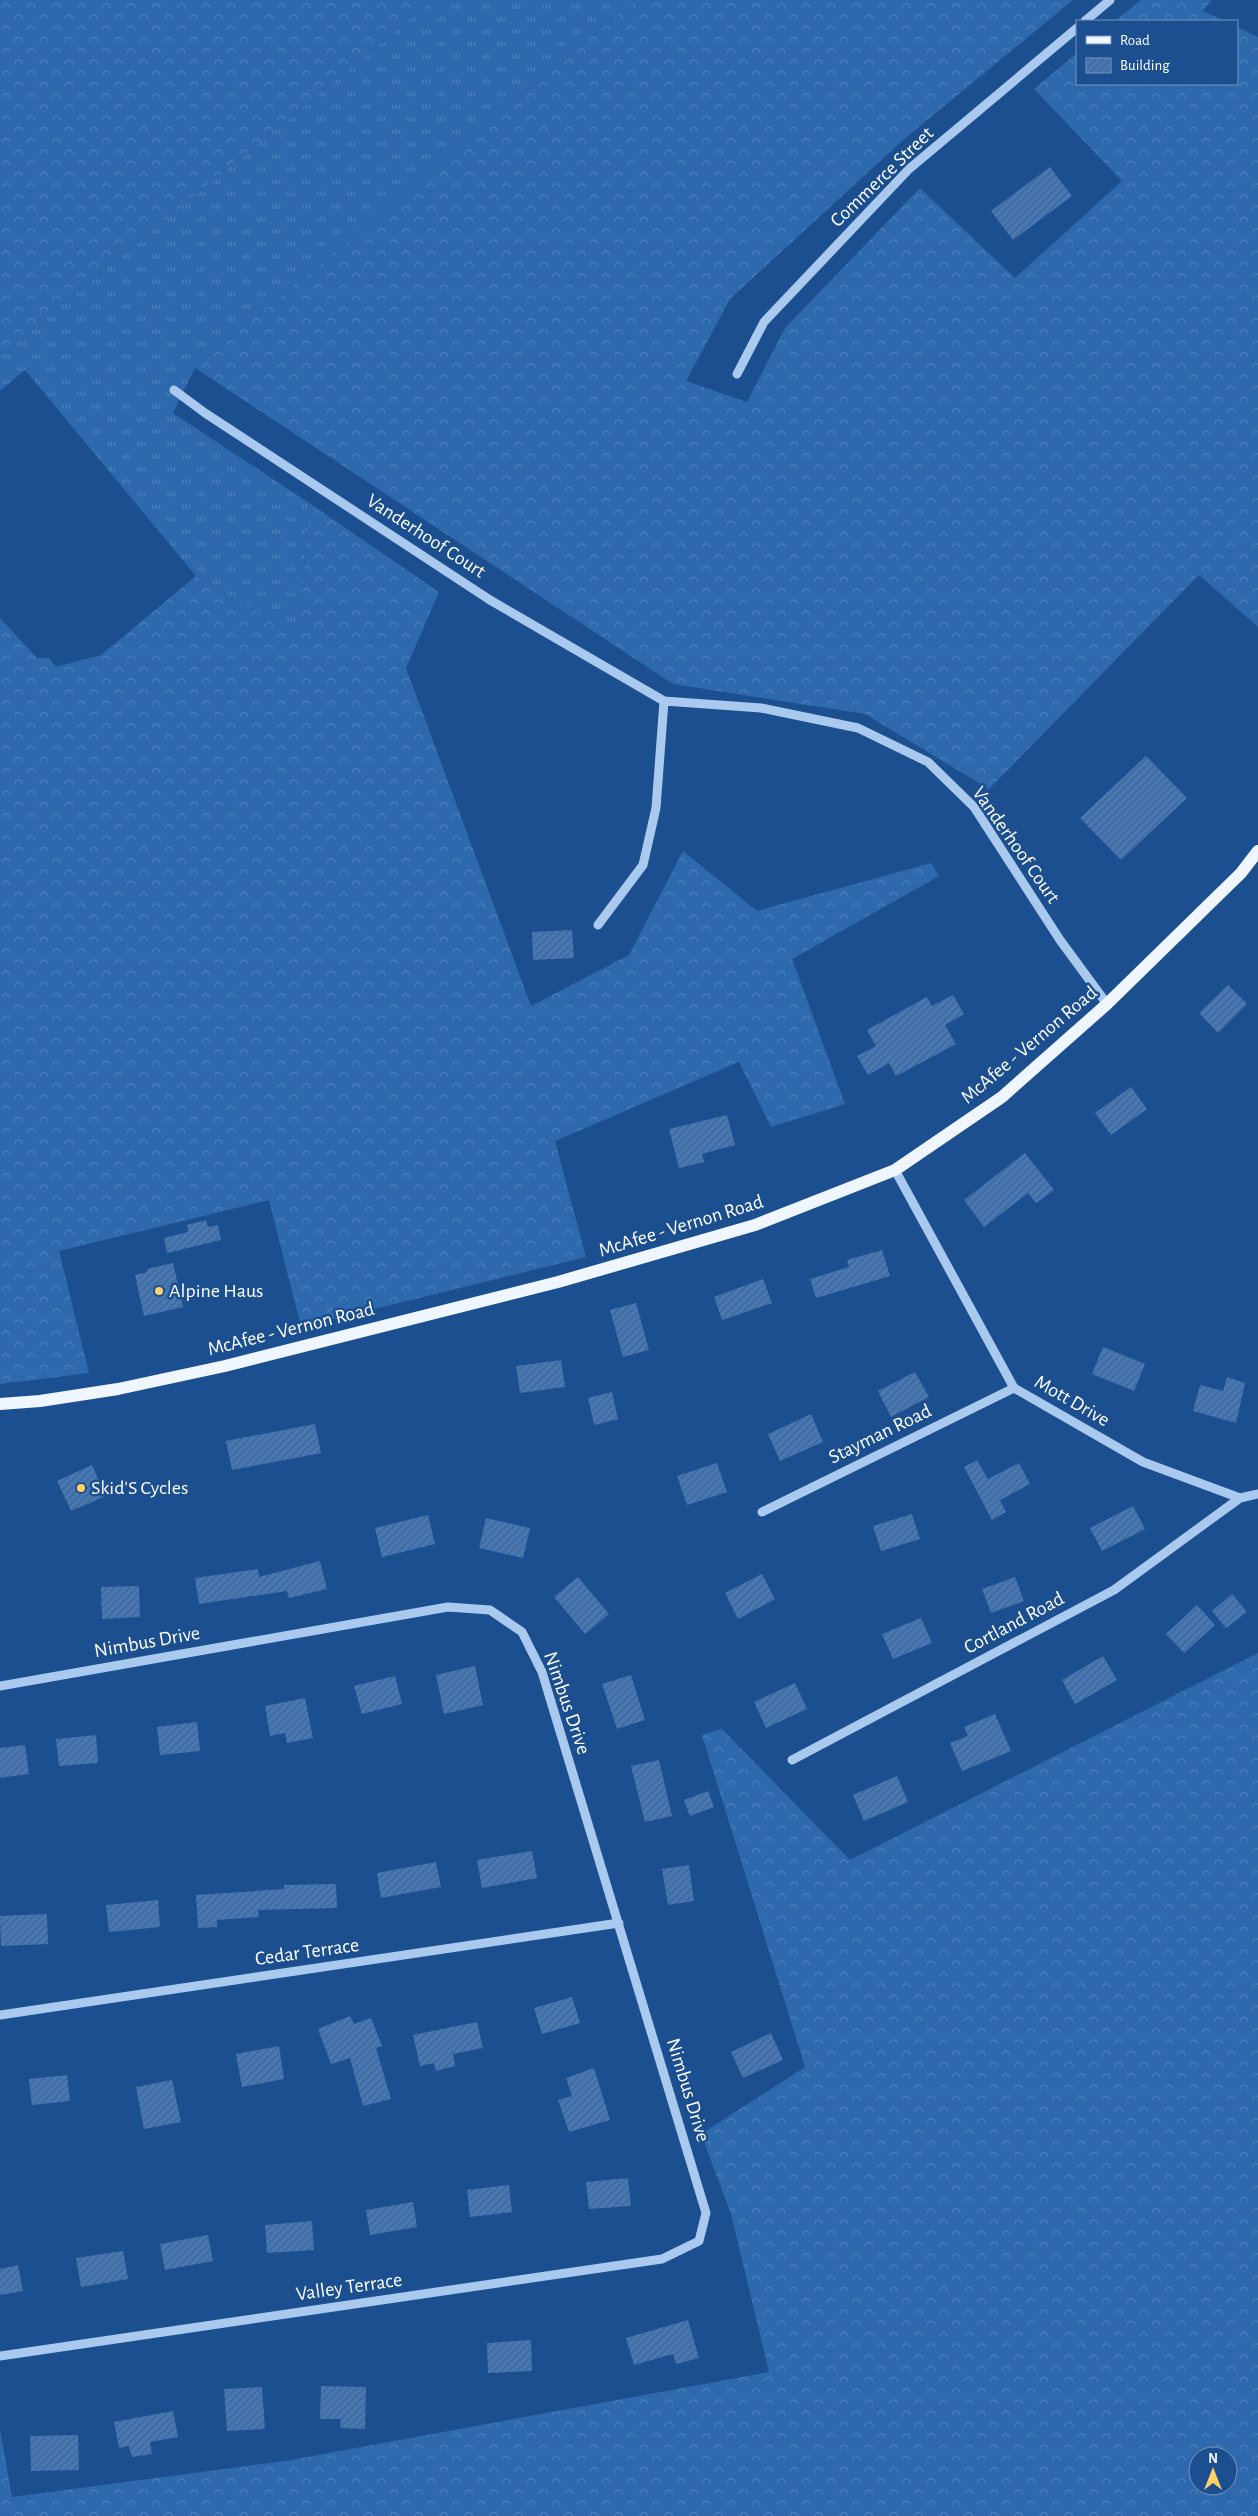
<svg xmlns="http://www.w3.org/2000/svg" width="1258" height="2516" font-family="'Alegreya Sans',sans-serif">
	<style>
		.grass { fill: url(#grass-tufts) }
		.forest { fill: url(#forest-crowns); fill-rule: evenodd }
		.building { fill: url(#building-hatch) }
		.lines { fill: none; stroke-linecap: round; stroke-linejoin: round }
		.minor { stroke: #a9c9ee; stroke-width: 9 }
		.major { stroke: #f0f6ff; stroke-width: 12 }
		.poi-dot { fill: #ffd166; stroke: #1b4f8f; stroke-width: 2 }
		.labels { text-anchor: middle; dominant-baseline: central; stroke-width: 5; stroke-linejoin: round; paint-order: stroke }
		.street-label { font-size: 20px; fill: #fff; stroke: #1b4f8f }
		.poi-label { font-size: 20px; fill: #fff; stroke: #1b4f8f; text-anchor: start }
	</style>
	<defs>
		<pattern id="grass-tufts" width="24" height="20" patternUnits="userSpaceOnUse" patternTransform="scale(1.25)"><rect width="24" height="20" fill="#2e69ad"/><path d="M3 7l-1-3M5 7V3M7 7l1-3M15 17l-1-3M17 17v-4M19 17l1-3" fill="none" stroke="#4d80b9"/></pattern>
		<pattern id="forest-crowns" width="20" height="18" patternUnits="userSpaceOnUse" patternTransform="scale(1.25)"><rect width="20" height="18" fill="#2e69ad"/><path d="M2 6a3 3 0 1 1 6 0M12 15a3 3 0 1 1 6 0" fill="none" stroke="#4d80b9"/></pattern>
		<pattern id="building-hatch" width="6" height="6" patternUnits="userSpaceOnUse" patternTransform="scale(1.25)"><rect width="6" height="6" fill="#4478b7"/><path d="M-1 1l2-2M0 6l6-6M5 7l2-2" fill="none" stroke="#486282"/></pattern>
	</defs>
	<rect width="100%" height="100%" fill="#1b4f8f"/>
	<path class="grass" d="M 433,0 L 636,0 L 195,368 L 173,413 L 309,503 L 299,636 L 196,576 L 25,370 L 0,391 L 0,356 Z"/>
	<path class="forest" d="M 0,0 L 433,0 L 0,356 Z
		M 636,0 L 1073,0 L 903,140 L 730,299 L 686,381 L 747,402 L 785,328 L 920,188 L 1015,278 L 1122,181 L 1034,89 L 1077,53 L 1077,84 L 1237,84 L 1237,27 L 1258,37 L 1258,627 L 1199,575 L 989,789 L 865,714 L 673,684 L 195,368 Z
		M 1141,0 L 1212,0 L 1203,11 L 1225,21 L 1115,21 Z
		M 309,503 L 439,592 L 406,668 L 531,1006 L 629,955 L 683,851 L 757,911 L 931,863 L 939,876 L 792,959 L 845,1104 L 771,1127 L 739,1062 L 555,1141 L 586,1257 L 301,1327 L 269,1200 L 59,1251 L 89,1373 L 0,1384 L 0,618 L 37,658 L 49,658 L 56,667 L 101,655 L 196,576 L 299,636 Z
		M 1258,1653 L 1258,2516 L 0,2516 L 0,2429 L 12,2497 L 285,2461 L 769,2372 L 731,2214 L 701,2134 L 805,2067 L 702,1735 L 722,1729 L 850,1860 ZM 1198,2456 L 1228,2456 L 1228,2486 L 1198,2486 Z"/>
	<path class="building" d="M 1050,167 L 1072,196 L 1013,240 L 991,211 Z
		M 1146,756 L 1187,798 L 1121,860 L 1080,818 Z
		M 572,930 L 574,958 L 533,960 L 532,932 Z
		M 1228,985 L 1247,1004 L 1218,1033 L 1199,1013 Z
		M 953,995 L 964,1014 L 945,1025 L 956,1044 L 896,1076 L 889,1063 L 868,1075 L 857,1056 L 876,1046 L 867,1030 L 927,997 L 932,1006 Z
		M 1131,1087 L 1147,1109 L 1111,1135 L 1095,1113 Z
		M 727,1115 L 735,1145 L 702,1154 L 704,1162 L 679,1168 L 669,1129 Z
		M 1025,1153 L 1054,1190 L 1036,1203 L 1028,1193 L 984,1227 L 964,1200 Z
		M 206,1220 L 208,1227 L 218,1225 L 221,1240 L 167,1253 L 164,1238 L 188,1232 L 187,1225 Z
		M 882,1250 L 890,1276 L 816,1298 L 810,1279 L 849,1267 L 847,1260 Z
		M 173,1263 L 183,1307 L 144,1316 L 135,1275 L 147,1272 L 147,1269 Z
		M 763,1279 L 772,1303 L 722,1320 L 714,1297 Z
		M 636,1303 L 649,1350 L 623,1357 L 610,1310 Z
		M 1103,1347 L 1145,1364 L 1134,1391 L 1092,1374 Z
		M 561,1360 L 565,1387 L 520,1393 L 516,1366 Z
		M 915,1372 L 929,1397 L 891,1417 L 878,1391 Z
		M 1227,1377 L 1245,1383 L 1236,1423 L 1193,1411 L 1200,1385 L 1223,1391 Z
		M 612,1392 L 618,1419 L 594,1425 L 588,1398 Z
		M 811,1414 L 823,1442 L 780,1461 L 768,1434 Z
		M 315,1424 L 321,1453 L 232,1470 L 226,1441 Z
		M 977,1460 L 988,1479 L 1019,1463 L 1030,1484 L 1000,1500 L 1006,1512 L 992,1520 L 964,1467 Z
		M 717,1463 L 727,1492 L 687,1505 L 677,1476 Z
		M 92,1465 L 106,1496 L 71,1511 L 57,1481 Z
		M 1133,1506 L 1145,1529 L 1102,1551 L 1090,1528 Z
		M 912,1514 L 920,1539 L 881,1551 L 873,1526 Z
		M 428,1515 L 435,1544 L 382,1557 L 375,1528 Z
		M 486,1518 L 530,1528 L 523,1558 L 479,1548 Z
		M 320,1561 L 327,1589 L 289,1598 L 287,1591 L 199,1604 L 195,1578 L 258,1569 L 259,1577 Z
		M 762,1574 L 775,1599 L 738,1619 L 725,1593 Z
		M 578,1577 L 609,1614 L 585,1634 L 554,1597 Z
		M 1015,1577 L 1024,1601 L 991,1613 L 982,1589 Z
		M 139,1586 L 140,1617 L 102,1619 L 101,1587 Z
		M 1232,1594 L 1247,1612 L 1226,1628 L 1212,1611 Z
		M 1197,1605 L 1215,1625 L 1184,1653 L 1166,1634 Z
		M 921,1618 L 932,1643 L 893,1659 L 882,1634 Z
		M 1103,1656 L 1117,1680 L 1075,1704 L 1062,1680 Z
		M 475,1666 L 483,1705 L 444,1714 L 436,1675 Z
		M 631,1675 L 645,1720 L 617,1729 L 602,1684 Z
		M 395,1676 L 402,1704 L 362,1714 L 354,1686 Z
		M 795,1683 L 807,1709 L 766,1728 L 754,1702 Z
		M 305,1698 L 313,1738 L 287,1743 L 285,1733 L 270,1736 L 265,1706 Z
		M 995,1714 L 1011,1751 L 962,1771 L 950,1743 L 968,1736 L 964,1727 Z
		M 197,1722 L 200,1751 L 160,1755 L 157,1727 Z
		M 96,1735 L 98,1763 L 59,1766 L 56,1739 Z
		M 25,1745 L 29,1774 L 0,1778 L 0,1748 Z
		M 659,1760 L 672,1816 L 645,1822 L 631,1766 Z
		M 897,1776 L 908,1802 L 864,1821 L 853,1795 Z
		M 708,1791 L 714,1807 L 690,1816 L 684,1800 Z
		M 532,1851 L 537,1878 L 482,1888 L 477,1860 Z
		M 436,1862 L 441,1887 L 381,1898 L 377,1873 Z
		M 689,1865 L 694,1901 L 668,1905 L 662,1869 Z
		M 336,1884 L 337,1908 L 258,1910 L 259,1917 L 217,1920 L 217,1927 L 198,1928 L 196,1895 L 284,1889 L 284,1885 Z
		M 158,1900 L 160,1927 L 109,1932 L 106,1905 Z
		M 47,1914 L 48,1944 L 1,1946 L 0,1916 Z
		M 572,1997 L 580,2023 L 542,2034 L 534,2008 Z
		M 350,2016 L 354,2024 L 371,2018 L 382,2046 L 376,2048 L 391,2099 L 363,2106 L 350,2058 L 331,2064 L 318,2029 Z
		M 477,2022 L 483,2048 L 453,2054 L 455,2066 L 436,2071 L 434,2063 L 420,2066 L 413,2035 Z
		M 771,2033 L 783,2060 L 743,2078 L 731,2052 Z
		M 279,2046 L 284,2079 L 242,2087 L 236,2054 Z
		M 594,2068 L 610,2120 L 569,2132 L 558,2100 L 572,2096 L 566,2078 Z
		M 67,2075 L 70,2101 L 32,2105 L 29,2079 Z
		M 172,2080 L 181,2122 L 144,2129 L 136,2087 Z
		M 628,2178 L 631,2206 L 589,2209 L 586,2182 Z
		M 509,2185 L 512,2212 L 470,2217 L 467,2190 Z
		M 413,2202 L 417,2227 L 370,2235 L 366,2210 Z
		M 312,2221 L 314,2250 L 267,2253 L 265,2225 Z
		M 208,2235 L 213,2261 L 165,2270 L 160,2244 Z
		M 123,2251 L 128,2279 L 81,2287 L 76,2258 Z
		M 18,2265 L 23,2291 L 0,2295 L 0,2269 Z
		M 688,2320 L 699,2358 L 676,2364 L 673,2354 L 634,2365 L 626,2338 Z
		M 531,2340 L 532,2371 L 488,2373 L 487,2343 Z
		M 321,2386 L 366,2387 L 365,2429 L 340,2428 L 341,2419 L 320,2419 Z
		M 262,2387 L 265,2429 L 227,2431 L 224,2389 Z
		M 173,2411 L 178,2437 L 150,2442 L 152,2454 L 132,2457 L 129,2446 L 119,2448 L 114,2422 Z
		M 78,2435 L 79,2470 L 31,2471 L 30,2436 Z"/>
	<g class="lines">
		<path class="minor" d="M 1085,21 L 1110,0
			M 737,374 L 764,322 L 909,169 L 1077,28
			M 174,390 L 205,413 L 490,600 L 664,701 L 761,708 L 858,728 L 928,762 L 974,807 L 1060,940 L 1107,1004
			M 598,925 L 643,865 L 656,808 L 664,701
			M 895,1170 L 1014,1388 L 1143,1462 L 1240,1498 L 1258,1494
			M 762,1512 L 1014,1388
			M 0,1686 L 448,1607 L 490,1610 L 522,1632 L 542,1672 L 706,2213 L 699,2241 L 662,2259 L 0,2356
			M 792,1760 L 1114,1590 L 1240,1498
			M 0,2015 L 619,1923"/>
		<path class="major" d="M 0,1404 L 40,1401 L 118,1389 L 225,1366 L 558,1282 L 755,1225 L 895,1170 L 1002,1097 L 1107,1004 L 1241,873 L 1258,851"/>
	</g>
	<g class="poi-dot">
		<circle cx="159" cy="1291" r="5"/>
		<circle cx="81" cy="1488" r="5"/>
	</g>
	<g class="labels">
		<g class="street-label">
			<text transform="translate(882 177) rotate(-44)">Commerce Street</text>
			<text transform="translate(426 536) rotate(33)">Vanderhoof Court</text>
			<text transform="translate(1016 845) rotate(55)">Vanderhoof Court</text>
			<text transform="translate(1029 1045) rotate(-40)">McAfee - Vernon Road</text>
			<text transform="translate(681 1226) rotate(-17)">McAfee - Vernon Road</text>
			<text transform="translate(291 1329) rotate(-14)">McAfee - Vernon Road</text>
			<text transform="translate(1072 1401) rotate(30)">Mott Drive</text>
			<text transform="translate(880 1434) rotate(-26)">Stayman Road</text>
			<text transform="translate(1014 1623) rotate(-28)">Cortland Road</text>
			<text transform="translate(147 1642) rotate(-10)">Nimbus Drive</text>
			<text transform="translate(567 1703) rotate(71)">Nimbus Drive</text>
			<text transform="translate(307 1952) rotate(-8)">Cedar Terrace</text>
			<text transform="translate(688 2090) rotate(73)">Nimbus Drive</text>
			<text transform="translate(349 2287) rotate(-8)">Valley Terrace</text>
		</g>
		<g class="poi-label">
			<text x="169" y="1291">Alpine Haus</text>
			<text x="91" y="1488">Skid'S Cycles</text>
		</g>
	</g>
	<rect x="1076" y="20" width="162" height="65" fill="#1b4f8f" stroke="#7695bc"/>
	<rect x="1086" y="36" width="25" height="8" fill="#f0f6ff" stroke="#7695bc"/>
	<text x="1120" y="45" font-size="15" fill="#ffffff">Road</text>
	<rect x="1086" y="58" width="25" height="15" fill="url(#building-hatch)" stroke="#7695bc"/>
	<text x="1120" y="70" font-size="15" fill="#ffffff">Building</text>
	<g transform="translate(1213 2471)"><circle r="24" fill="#1b4f8f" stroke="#7695bc"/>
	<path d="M0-4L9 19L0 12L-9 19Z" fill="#ffd166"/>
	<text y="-8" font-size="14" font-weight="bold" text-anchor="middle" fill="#ffffff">N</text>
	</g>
</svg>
